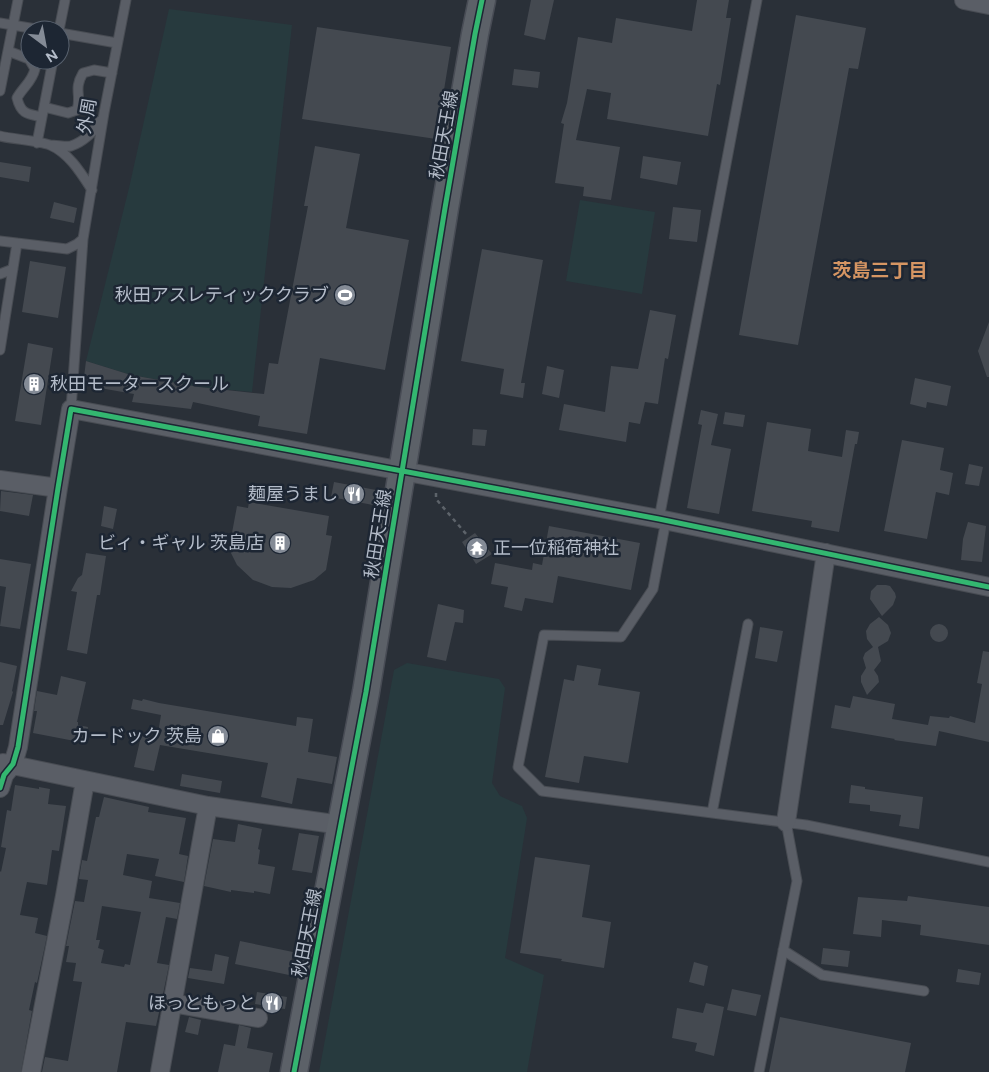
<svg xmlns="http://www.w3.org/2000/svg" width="989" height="1072" font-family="Figtree,'Noto Sans JP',sans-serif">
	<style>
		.green { fill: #273a3e }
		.building { fill: #444950; fill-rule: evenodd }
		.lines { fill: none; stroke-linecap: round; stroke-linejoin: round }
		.service-casing { stroke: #484c53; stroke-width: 11 }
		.minor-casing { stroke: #484c53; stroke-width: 20 }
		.primary-casing { stroke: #484c55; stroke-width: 29 }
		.path { stroke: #5d636a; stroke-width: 2.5; stroke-dasharray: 4 4; stroke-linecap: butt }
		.service { stroke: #5a5e66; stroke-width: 9 }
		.minor { stroke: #5a5e66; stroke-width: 18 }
		.primary { stroke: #5c6168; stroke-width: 26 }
		.cycleway-casing { stroke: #1d2633; stroke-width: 8 }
		.cycleway { stroke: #33b770; stroke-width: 5 }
		.labels { text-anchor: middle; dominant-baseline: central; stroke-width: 5; stroke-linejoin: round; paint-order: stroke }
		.street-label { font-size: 18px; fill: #b4bcc9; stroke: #1d2633 }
		.poi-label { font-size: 18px; fill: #b4bcc9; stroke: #1d2633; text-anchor: end }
		.neighbourhood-label { font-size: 19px; font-weight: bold; fill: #d59563; stroke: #1d2633 }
	</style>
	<rect width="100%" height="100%" fill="#2a3038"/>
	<path class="green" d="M 169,9 L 292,25 L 252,392 L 199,387 L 131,375 L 86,361 L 129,188 Z
		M 580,200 L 655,212 L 642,294 L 566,281 Z
		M 407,663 L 499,679 L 505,688 L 492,783 L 500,796 L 522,806 L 527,818 L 505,958 L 544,975 L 527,1072 L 319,1072 L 394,670 Z"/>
	<path class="building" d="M 531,0 L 554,0 L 545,40 L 524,35 Z
		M 697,0 L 729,0 L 726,18 L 731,18 L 720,85 L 717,84 L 708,136 L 607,119 L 611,93 L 587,89 L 576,140 L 620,147 L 611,200 L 583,196 L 584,187 L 555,183 L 564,124 L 561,123 L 567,103 L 578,37 L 612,43 L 616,18 L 692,31 Z
		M 796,15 L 866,28 L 858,69 L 849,68 L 798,345 L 739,335 Z
		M 317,27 L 451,47 L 436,139 L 302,119 Z
		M 514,69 L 540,72 L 538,88 L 512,85 Z
		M 315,146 L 360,154 L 346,228 L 409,240 L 385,370 L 320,358 L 307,434 L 258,426 L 260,416 L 193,402 L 191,409 L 132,402 L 134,394 L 83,385 L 86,361 L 131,375 L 199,387 L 264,394 L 269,363 L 278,364 L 308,206 L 304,206 Z
		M 643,156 L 681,162 L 677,185 L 640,178 Z
		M 0,162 L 31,167 L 29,182 L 0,177 Z
		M 54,202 L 77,208 L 74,223 L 50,218 Z
		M 673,207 L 701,210 L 697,242 L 669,239 Z
		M 482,249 L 543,260 L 521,383 L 525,383 L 523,398 L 500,394 L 504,369 L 461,361 Z
		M 30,261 L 66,267 L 58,318 L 22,312 Z
		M 650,310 L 676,315 L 668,359 L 665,358 L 658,404 L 645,402 L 640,424 L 629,422 L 626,442 L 559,430 L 564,404 L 605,412 L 611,366 L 638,369 Z
		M 989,322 L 989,377 L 987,377 L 978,351 Z
		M 28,343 L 53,348 L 41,425 L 15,421 Z
		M 547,366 L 564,370 L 559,398 L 542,394 Z
		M 915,378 L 951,386 L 947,406 L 927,402 L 926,408 L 910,404 Z
		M 701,410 L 718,414 L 711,445 L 731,449 L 719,514 L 687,508 L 702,425 L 698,424 Z
		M 725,412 L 745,415 L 743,427 L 723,424 Z
		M 767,422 L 811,429 L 808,451 L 842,457 L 846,430 L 859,432 L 857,444 L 855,444 L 839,532 L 811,527 L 812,521 L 752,511 Z
		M 473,429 L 487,430 L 485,446 L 472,445 Z
		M 902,440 L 944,448 L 940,470 L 953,473 L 949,495 L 936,492 L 927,539 L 884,531 Z
		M 969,464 L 983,467 L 979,486 L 965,484 Z
		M 334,482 L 376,490 L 373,505 L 331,497 Z
		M 1,491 L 33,495 L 29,516 L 0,511 Z
		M 249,502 L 329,516 L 326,535 L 332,536 L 326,570 L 314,580 L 291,588 L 272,587 L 253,580 L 237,565 L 229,549 L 237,506 L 248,508 Z
		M 104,506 L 117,509 L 113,529 L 101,526 Z
		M 968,522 L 986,526 L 982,562 L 961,560 L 963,539 Z
		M 549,526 L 640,543 L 631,590 L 558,576 L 553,603 L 525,598 L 522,611 L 504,607 L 508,587 L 491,584 L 495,563 L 532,570 L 533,563 L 542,565 Z
		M 475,533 L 492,554 L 476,564 L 462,542 Z
		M 86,553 L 106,556 L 100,595 L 97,595 L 87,654 L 67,650 L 77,592 L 71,591 L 78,578 L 82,575 Z
		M 0,559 L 31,564 L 20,629 L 0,626 L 6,587 L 0,586 Z
		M 877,585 L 886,585 L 890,586 L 895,593 L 896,597 L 893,605 L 882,616 L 870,599 L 871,591 Z
		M 438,604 L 464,610 L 463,623 L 455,622 L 446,661 L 427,657 Z
		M 879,617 L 888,625 L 891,633 L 888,641 L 878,647 L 881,661 L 874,670 L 878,676 L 879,682 L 867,695 L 861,682 L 861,676 L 866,668 L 863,658 L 865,653 L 873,647 L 867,639 L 866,631 L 870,624 Z
		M930 633a9 9 0 1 1 18 0a9 9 0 1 1-18 0Z
		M 760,627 L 783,631 L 777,662 L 755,658 Z
		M 983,651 L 989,652 L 989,742 L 939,731 L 936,746 L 894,740 L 895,739 L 831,728 L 835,705 L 850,708 L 853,696 L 895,704 L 892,719 L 928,725 L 930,716 L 949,718 L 950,716 L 975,723 L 982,684 L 977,683 Z
		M 0,662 L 17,666 L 12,691 L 13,692 L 3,725 L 0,725 Z
		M 577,665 L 601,669 L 598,685 L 640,692 L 628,763 L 584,756 L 579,783 L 545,777 L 564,679 L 574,681 Z
		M 61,676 L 86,682 L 77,722 L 78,722 L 78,725 L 88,727 L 85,743 L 33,733 L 37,711 L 34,711 L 37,691 L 57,695 Z
		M 133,699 L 142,701 L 143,699 L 159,703 L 296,726 L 297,717 L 313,719 L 308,752 L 337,757 L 332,784 L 297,778 L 292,804 L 261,797 L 268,763 L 160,745 L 154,771 L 134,767 L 141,736 L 157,739 L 161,715 L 131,709 Z
		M 182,774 L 222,781 L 220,793 L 180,786 Z
		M 15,785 L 39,789 L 39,787 L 50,789 L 48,804 L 66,806 L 59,851 L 52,850 L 47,885 L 27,882 L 20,915 L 38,918 L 35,933 L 47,936 L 37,983 L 35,982 L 29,1010 L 32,1011 L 21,1072 L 0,1072 L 0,871 L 1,872 L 6,848 L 1,847 L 7,810 L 11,811 Z
		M 851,785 L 865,787 L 865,789 L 923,797 L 919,829 L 899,826 L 901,815 L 870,811 L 870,805 L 849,803 Z
		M 104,797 L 149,807 L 148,812 L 186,818 L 179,854 L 188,856 L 184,882 L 155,876 L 159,859 L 127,854 L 123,875 L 152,881 L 149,898 L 180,903 L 177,919 L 166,917 L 157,963 L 169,965 L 162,999 L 156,1026 L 126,1022 L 117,1072 L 42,1072 L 45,1057 L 68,1061 L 82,982 L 73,981 L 76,963 L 66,962 L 69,946 L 66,946 L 75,901 L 84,902 L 88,880 L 79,879 L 82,860 L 87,861 L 96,817 L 99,817 ZM 102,906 L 141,912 L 130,965 L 125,964 L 124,967 L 101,963 L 104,950 L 98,948 L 100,940 L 96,940 Z
		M 238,824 L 262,829 L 258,849 L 260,850 L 258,864 L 275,867 L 270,894 L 254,891 L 254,893 L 231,890 L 231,892 L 204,886 L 213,839 L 235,842 Z
		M 299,833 L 319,836 L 312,873 L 292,870 Z
		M 535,857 L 590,865 L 582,917 L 611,922 L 604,968 L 561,961 L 562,959 L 520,953 Z
		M 908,896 L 989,907 L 989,945 L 920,935 L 921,925 L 882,920 L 881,937 L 853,934 L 858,897 L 907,901 Z
		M 240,941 L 293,952 L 289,975 L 235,964 Z
		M 823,948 L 850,951 L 848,967 L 821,964 Z
		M 215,954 L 229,957 L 224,984 L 188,978 L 190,968 L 212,971 Z
		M 694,962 L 708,966 L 704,986 L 689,982 Z
		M 958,969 L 981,973 L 979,985 L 956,982 Z
		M 732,989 L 761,995 L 756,1016 L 727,1010 Z
		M 257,992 L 287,997 L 285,1009 L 255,1004 Z
		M 706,1003 L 724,1007 L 714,1056 L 695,1051 L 697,1043 L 672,1038 L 677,1008 L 703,1013 Z
		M 189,1017 L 201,1020 L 198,1035 L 185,1032 Z
		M 780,1017 L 911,1043 L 905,1072 L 769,1072 Z
		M 239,1025 L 251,1028 L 247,1048 L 273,1053 L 269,1072 L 218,1072 L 224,1044 L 235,1046 Z"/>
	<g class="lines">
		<g class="service-casing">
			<path id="service" d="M 0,23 L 42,30
				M 59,30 L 65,0
				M 60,33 L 117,43
				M 8,51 L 29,59 L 35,69 C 32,82 23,87 17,98 C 21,114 27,114 42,117
				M 0,91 L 18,0
				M 44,107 L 68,113 L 77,110 C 82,95 73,90 83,73 L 94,70 L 112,73
				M 0,136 C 13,139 38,141 50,145 C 69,153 81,173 92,190
				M 37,143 L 53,60
				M 50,145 C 57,145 66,147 71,146 C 83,142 94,132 100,121
				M 0,241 L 67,249 L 77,244 L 83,239
				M 0,274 L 13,269
				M 0,350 L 17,243
				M 71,409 L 83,239 L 104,113 L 126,0
				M 659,519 L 757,0
				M 666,520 L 653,589 L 621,637 L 544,635 L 518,767 L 542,791 L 806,825 L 989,862
				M 712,813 L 748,624
				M 783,950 L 822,975 L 924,991
				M 759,1072 L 797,881 L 786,822"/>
		</g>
		<g class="minor-casing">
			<path id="minor" d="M 964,0 L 989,5
				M 0,480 L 58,488
				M 3,763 L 208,806 L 341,825
				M 0,788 L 4,775 L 13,764 L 18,747 L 58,488 L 71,409 L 659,519 L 989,587
				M 786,822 L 826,553
				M 172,1003 L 258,1018
				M 31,1072 L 65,896 L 85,781
				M 160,1072 L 208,806"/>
		</g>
		<g class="primary-casing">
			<path id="primary" d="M 294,1072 L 366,692 L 445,208 L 475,34 L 482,0"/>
		</g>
		<path class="path" d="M 436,493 L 436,499 L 467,535"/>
		<use href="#service" class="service"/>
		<use href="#minor" class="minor"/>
		<use href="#primary" class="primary"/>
		<g class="cycleway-casing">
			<path id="cycleway" d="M 0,788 L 4,775 L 13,764 L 18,747 L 58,488 L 71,409 L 659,519 L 989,587
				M 294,1072 L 366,692 L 445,208 L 475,34 L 482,0"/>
		</g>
		<use href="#cycleway" class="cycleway"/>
	</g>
	<defs>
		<g id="stadium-disc" transform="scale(1.125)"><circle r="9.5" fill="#848b96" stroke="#1d2633"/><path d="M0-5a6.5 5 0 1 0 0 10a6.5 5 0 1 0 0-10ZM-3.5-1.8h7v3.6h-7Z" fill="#fff"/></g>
		<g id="building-disc" transform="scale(1.125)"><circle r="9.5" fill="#848b96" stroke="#1d2633"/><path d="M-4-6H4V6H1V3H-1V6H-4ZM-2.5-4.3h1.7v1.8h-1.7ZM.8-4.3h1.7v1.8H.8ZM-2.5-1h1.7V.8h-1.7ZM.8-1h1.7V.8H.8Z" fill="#fff"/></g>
		<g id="restaurant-disc" transform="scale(1.125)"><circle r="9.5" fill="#848b96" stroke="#1d2633"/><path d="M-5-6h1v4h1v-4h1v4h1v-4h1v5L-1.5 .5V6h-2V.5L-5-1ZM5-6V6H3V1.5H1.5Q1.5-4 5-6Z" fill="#fff"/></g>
		<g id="temple-disc" transform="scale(1.125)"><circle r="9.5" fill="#848b96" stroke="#1d2633"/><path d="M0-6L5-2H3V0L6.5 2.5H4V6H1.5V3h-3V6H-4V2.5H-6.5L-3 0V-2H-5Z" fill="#fff"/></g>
		<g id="shop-disc" transform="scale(1.125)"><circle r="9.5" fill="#848b96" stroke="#1d2633"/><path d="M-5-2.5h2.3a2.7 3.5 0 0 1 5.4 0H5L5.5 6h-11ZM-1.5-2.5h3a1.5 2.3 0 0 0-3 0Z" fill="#fff"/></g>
	</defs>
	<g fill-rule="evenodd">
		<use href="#stadium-disc" x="345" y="295"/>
		<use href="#building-disc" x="34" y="384"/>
		<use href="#restaurant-disc" x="354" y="494"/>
		<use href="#building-disc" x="280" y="543"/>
		<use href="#temple-disc" x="477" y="548"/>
		<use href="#shop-disc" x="218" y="736"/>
		<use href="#restaurant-disc" x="272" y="1003"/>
	</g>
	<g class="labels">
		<g class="street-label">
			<text transform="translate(87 116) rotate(-80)">外周</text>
			<text transform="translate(444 135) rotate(-80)">秋田天王線</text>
			<text transform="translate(378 534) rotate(-81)">秋田天王線</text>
			<text transform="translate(307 933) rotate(-79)">秋田天王線</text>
		</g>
		<g class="poi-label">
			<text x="329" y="295">秋田アスレティッククラブ</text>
			<text x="50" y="384" text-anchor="start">秋田モータースクール</text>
			<text x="338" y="494">麺屋うまし</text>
			<text x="264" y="543">ビィ・ギャル 茨島店</text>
			<text x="493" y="548" text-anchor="start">正一位稲荷神社</text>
			<text x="202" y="736">カードック 茨島</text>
			<text x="256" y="1003">ほっともっと</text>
		</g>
		<g class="neighbourhood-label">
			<text x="880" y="270">茨島三丁目</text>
		</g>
	</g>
	<g transform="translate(45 45) rotate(148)"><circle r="24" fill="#1d2633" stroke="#59626f"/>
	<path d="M0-4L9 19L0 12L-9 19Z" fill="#848b96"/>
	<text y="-8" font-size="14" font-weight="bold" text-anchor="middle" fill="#b4bcc9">N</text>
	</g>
</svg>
